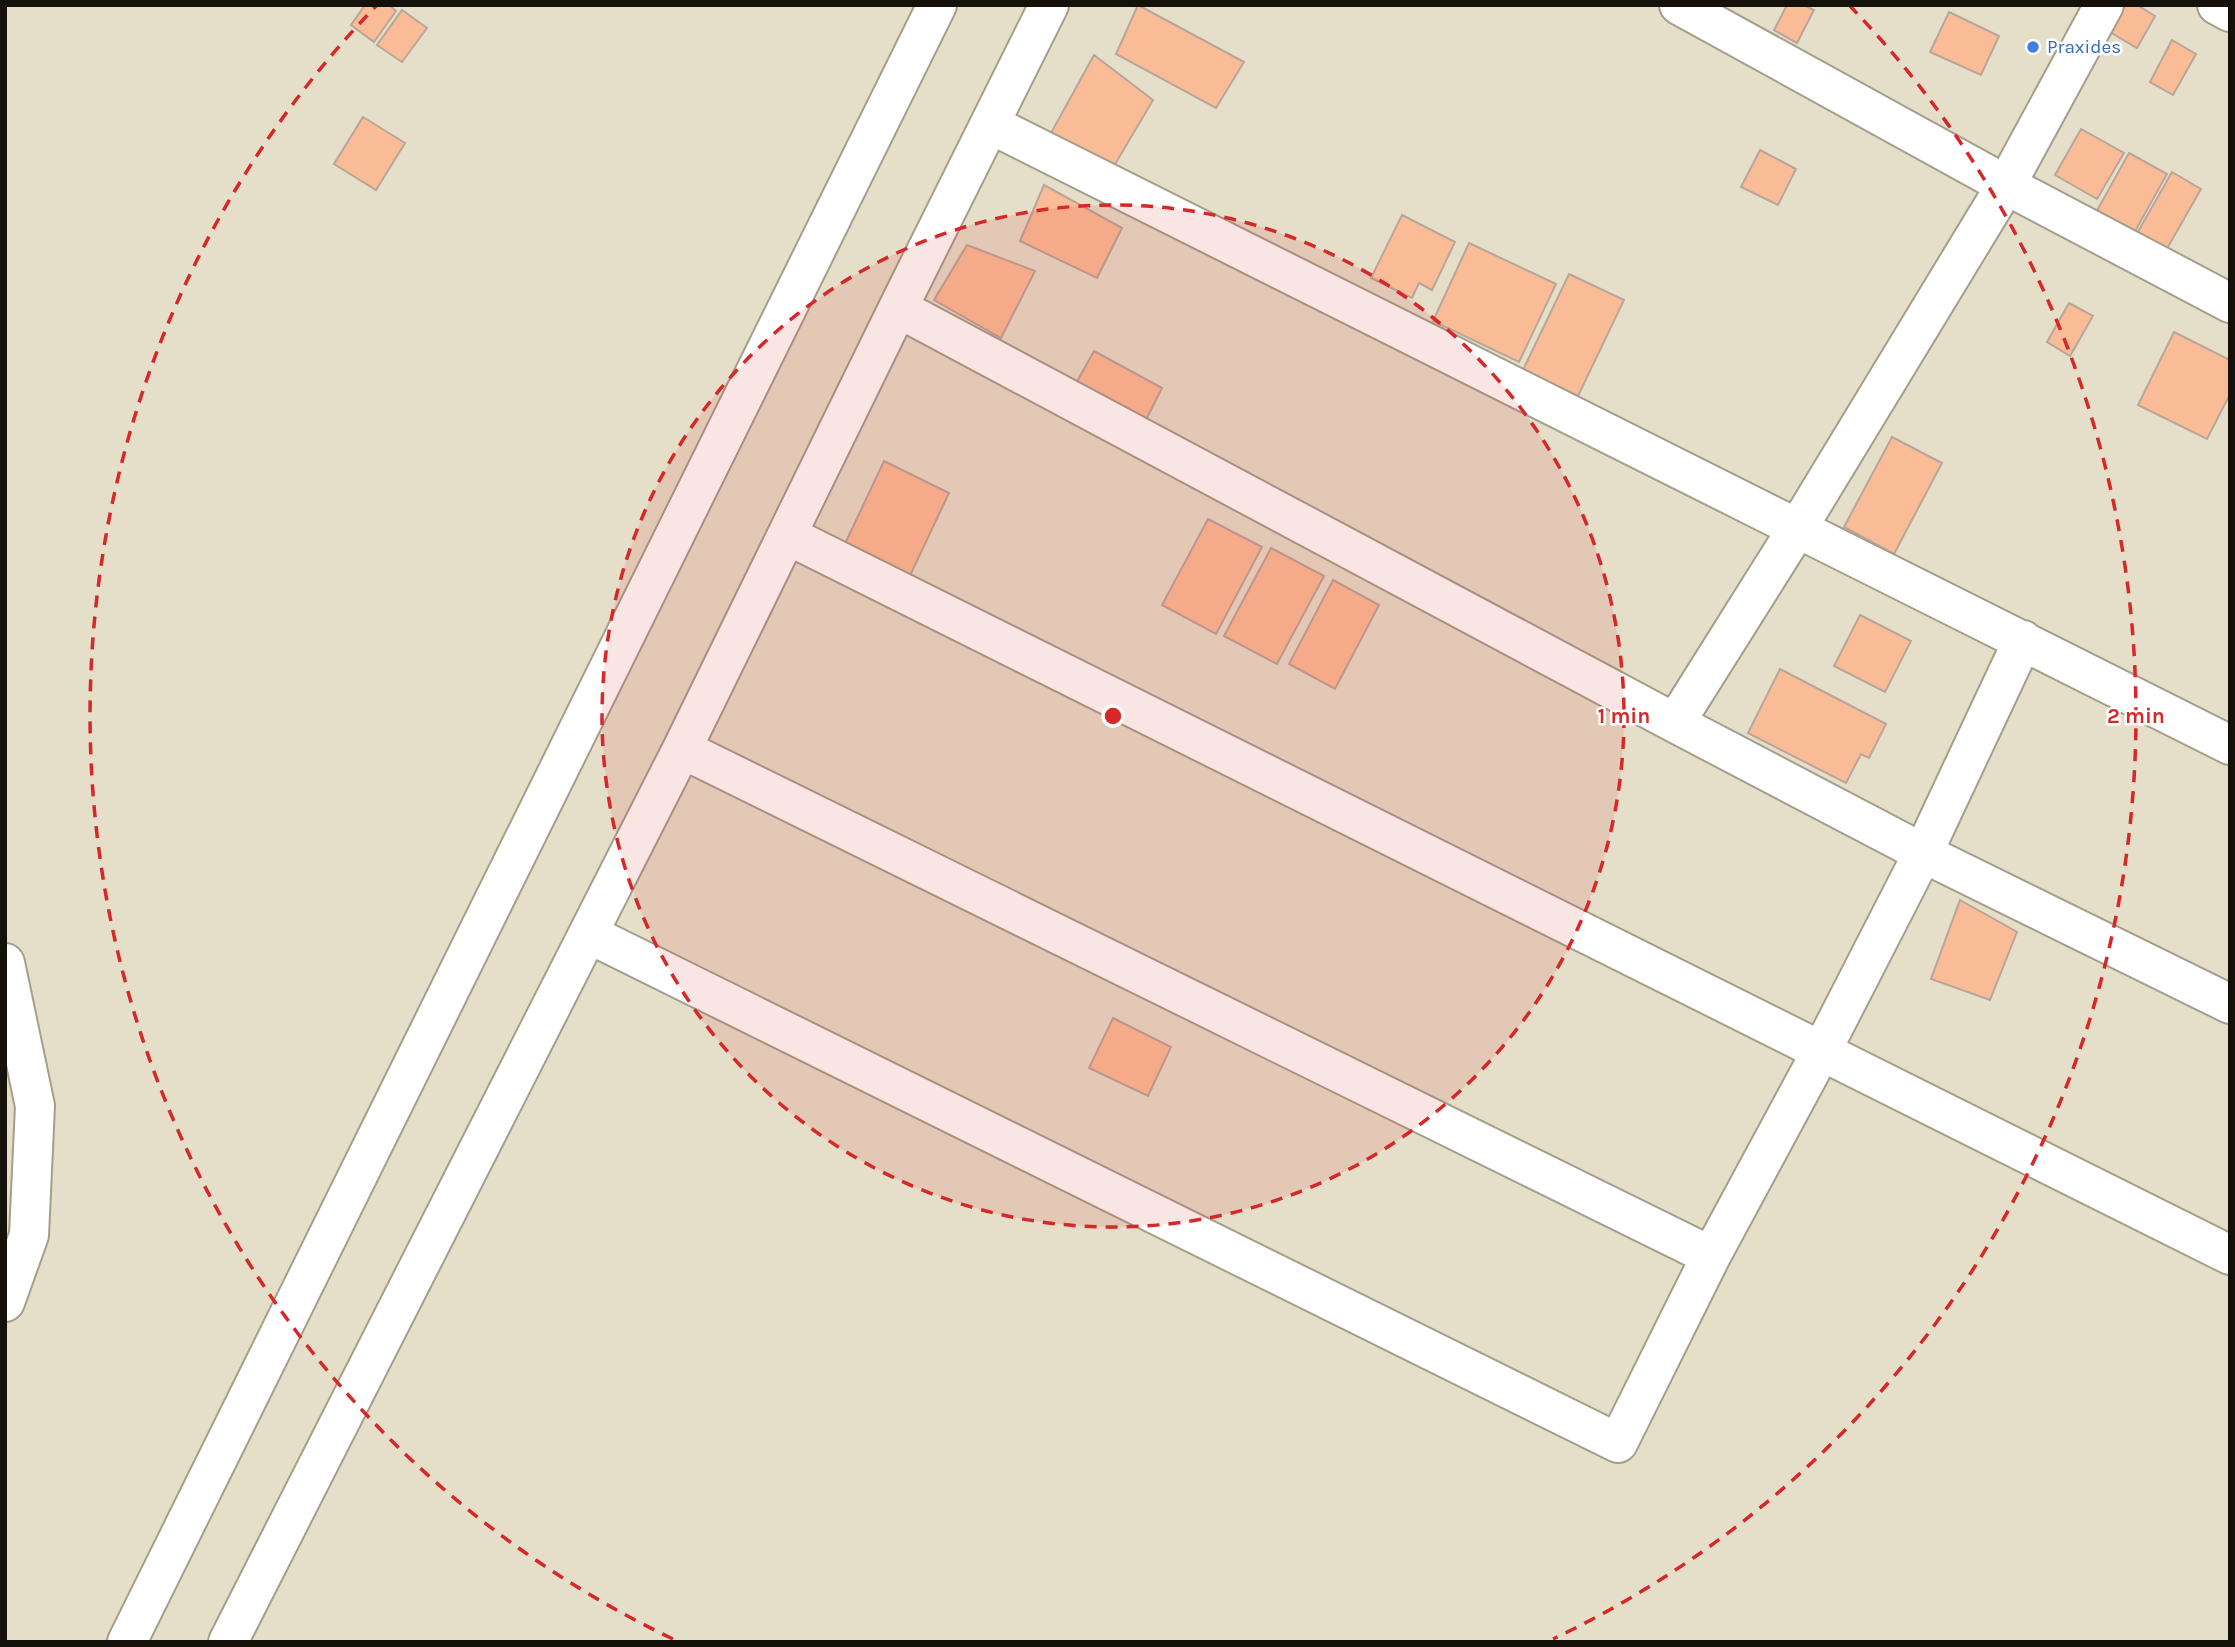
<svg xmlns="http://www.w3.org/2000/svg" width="2235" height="1647" font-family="Karla,sans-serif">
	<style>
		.building { fill: #fabc97; stroke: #b9a59a; stroke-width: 2 }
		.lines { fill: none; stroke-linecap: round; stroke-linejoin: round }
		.minor-casing { stroke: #a49e8a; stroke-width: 42 }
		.minor { stroke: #fff; stroke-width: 38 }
		.ring { fill: none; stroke: #d62828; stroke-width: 3.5; stroke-dasharray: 12 9 }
		.shop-dot { fill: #3f7fe0; stroke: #fff; stroke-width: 2.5 }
		.labels { text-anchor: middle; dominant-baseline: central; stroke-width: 5; stroke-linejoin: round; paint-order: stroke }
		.shop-label { font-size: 19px; fill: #366cbe; stroke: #fff; text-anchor: start }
		.centre { fill: #d62828; stroke: #fff; stroke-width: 3.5 }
		.ring-label { font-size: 21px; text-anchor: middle; font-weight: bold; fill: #d62828; stroke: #fff; stroke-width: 5; stroke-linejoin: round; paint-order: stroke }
	</style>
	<rect width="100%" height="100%" fill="#e5dfca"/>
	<path class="building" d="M 365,5 L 389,5 L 396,11 L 374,42 L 351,25 Z
		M 1138,5 L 1244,62 L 1216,108 L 1116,54 Z
		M 1787,5 L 1804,5 L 1814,10 L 1797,43 L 1774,30 Z
		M 2123,5 L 2137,5 L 2155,16 L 2137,48 L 2108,31 Z
		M 402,10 L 427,28 L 402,62 L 377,45 Z
		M 1949,12 L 1999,36 L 1981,75 L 1930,52 Z
		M 2172,40 L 2196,54 L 2173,95 L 2150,82 Z
		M 1094,55 L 1153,100 L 1114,166 L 1051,133 Z
		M 363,117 L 405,143 L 376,190 L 334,164 Z
		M 2081,129 L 2124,153 L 2097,199 L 2055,175 Z
		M 1760,150 L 1796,169 L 1778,205 L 1741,187 Z
		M 2129,153 L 2167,174 L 2133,235 L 2095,214 Z
		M 2172,172 L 2201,189 L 2164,254 L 2135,237 Z
		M 1044,185 L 1122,228 L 1097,278 L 1020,241 Z
		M 1402,215 L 1455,242 L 1432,290 L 1419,283 L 1412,298 L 1371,278 Z
		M 1469,243 L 1556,284 L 1519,362 L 1433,321 Z
		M 967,245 L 1035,271 L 1001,338 L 934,300 Z
		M 1569,274 L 1624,300 L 1578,396 L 1523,370 Z
		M 2069,303 L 2093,316 L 2070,356 L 2047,342 Z
		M 2174,332 L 2230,360 L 2230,394 L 2207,439 L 2138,405 Z
		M 1094,351 L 1162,388 L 1145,422 L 1075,385 Z
		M 1892,437 L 1942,463 L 1894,554 L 1844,527 Z
		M 884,461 L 949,493 L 907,582 L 842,550 Z
		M 1208,519 L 1262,547 L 1216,634 L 1162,605 Z
		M 1271,548 L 1324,576 L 1277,664 L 1224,636 Z
		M 1333,580 L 1379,605 L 1335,689 L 1289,664 Z
		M 1860,615 L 1911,641 L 1885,692 L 1834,666 Z
		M 1780,669 L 1886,724 L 1869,758 L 1861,754 L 1846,783 L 1748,733 Z
		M 1960,900 L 2017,932 L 1990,1000 L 1931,979 Z
		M 1113,1018 L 1171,1047 L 1148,1096 L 1089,1068 Z"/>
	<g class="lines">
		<g class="minor-casing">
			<path id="minor" d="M 1679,5 L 2006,185 L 2230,303
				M 2217,5 L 2230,12
				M 990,124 L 2230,745
				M 898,308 L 1675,723 L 1923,853 L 2230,1004
				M 787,535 L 2230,1255
				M 1675,723 L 1797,529 L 2006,185 L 2104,5
				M 682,749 L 1711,1256
				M 589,934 L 1618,1443 L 1711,1256 L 1821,1052 L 1923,853 L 2023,640
				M 5,963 L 35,1106 L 29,1235 L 5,1302
				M 127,1642 L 937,5
				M 228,1642 L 682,749 L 898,308 L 1049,5"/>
		</g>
		<use href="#minor" class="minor"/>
	</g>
	<circle cx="1113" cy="716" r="511" fill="#d62828" fill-opacity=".12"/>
	<g class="ring">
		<circle cx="1113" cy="716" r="511"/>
		<path d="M673 1639A1023 1023 0 0 1 377 5M1849 5A1023 1023 0 0 1 1553 1639"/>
	</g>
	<circle class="shop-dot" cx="2033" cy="47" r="7"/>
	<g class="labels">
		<g class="shop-label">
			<text x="2047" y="47">Praxides</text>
		</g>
	</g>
	<circle cx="1113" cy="716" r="10" class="centre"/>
	<g class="ring-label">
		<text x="1624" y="723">1 min</text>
		<text x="2136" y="723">2 min</text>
	</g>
	<rect width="2235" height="1647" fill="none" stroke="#13110a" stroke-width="14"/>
</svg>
